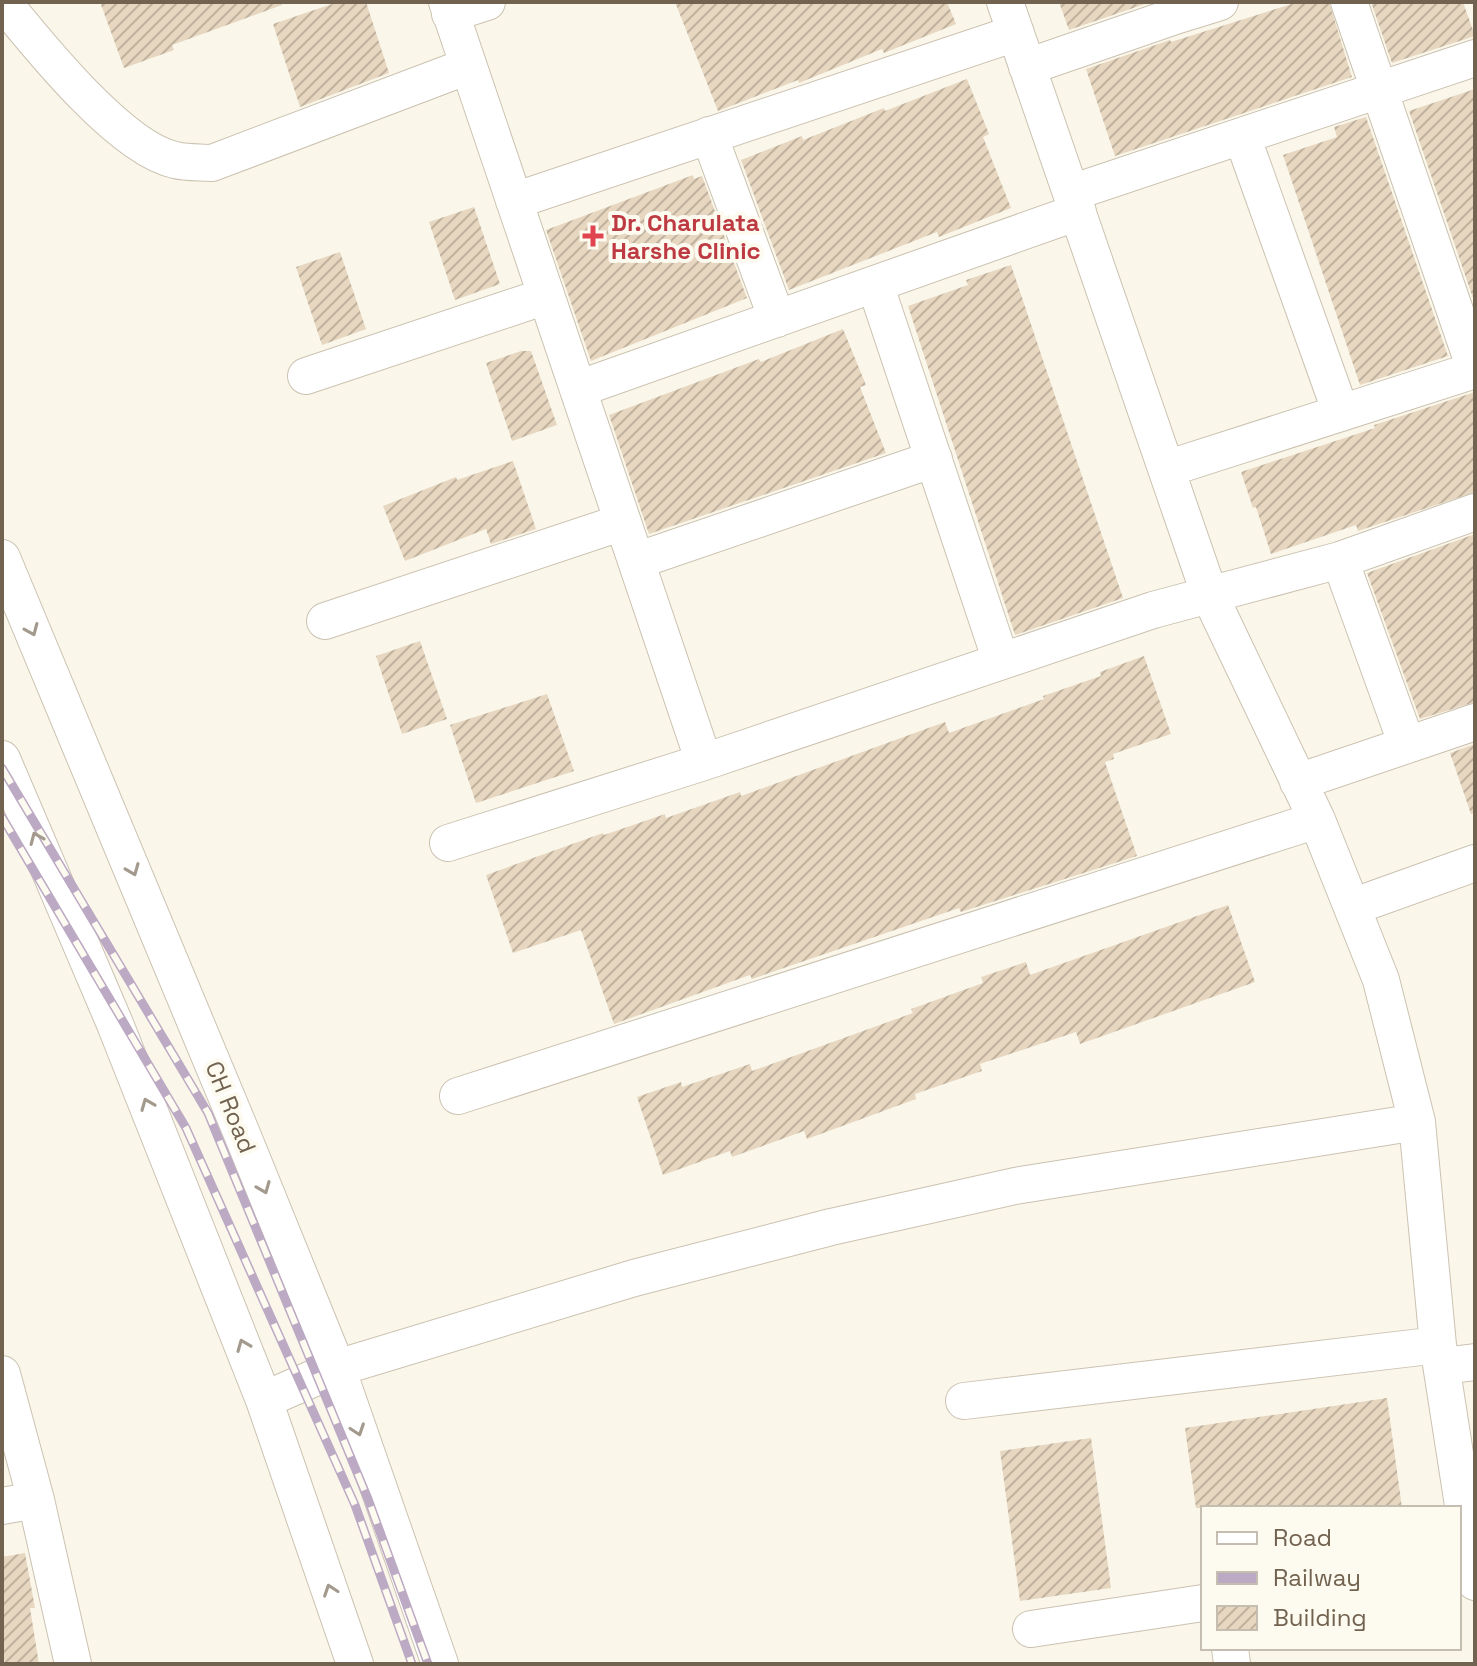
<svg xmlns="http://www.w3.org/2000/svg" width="1477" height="1666" font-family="'Space Grotesk',sans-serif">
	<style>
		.building { fill: url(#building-hatch) }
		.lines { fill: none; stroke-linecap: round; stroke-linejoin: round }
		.minor-casing { stroke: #cbc2b1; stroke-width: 38 }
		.minor { stroke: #fff; stroke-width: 36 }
		.rail-casing { stroke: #bca9c3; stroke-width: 9 }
		.rail { stroke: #fdfaf0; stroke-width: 6; stroke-dasharray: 18; stroke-linecap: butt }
		.oneway { stroke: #a39a8d }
		.health-dot { fill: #e0444e; stroke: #fdfaf0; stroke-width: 3 }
		.labels { text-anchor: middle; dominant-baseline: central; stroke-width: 8; stroke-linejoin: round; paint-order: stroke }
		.health-label { font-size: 24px; font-weight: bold; fill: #be3a42; stroke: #fdfaf0; text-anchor: start }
		.street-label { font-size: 24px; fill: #726350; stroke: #fdfaf0 }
	</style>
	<defs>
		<pattern id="building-hatch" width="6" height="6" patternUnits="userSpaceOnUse" patternTransform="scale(2)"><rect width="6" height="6" fill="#e7d7c0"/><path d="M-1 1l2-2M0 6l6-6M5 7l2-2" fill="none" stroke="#c0b29e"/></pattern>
	</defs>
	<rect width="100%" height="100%" fill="#faf7ea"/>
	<path class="building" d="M 100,2 L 281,2 L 282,5 L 172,45 L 174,50 L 124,68 Z
		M 338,2 L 366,2 L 389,73 L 300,107 L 273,24 Z
		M 675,2 L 947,2 L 956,24 L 884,53 L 882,49 L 799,83 L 798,80 L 718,111 Z
		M 1059,2 L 1151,2 L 1069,30 Z
		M 1298,2 L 1329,2 L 1352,77 L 1115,156 L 1086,69 L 1170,40 L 1171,42 Z
		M 1371,2 L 1463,2 L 1475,36 L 1392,63 Z
		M 967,79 L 989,134 L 983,137 L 1011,208 L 939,237 L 937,232 L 789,290 L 741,160 L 802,136 L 803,140 L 884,108 L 885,111 Z
		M 1475,89 L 1475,304 L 1409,111 Z
		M 1366,117 L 1448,356 L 1360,385 L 1283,155 L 1337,137 L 1334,127 Z
		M 693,175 L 694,179 L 702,176 L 747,298 L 591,361 L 546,230 Z
		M 474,207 L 500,284 L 455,300 L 429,222 Z
		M 340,252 L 366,329 L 322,345 L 296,267 Z
		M 1011,265 L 1123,598 L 1015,635 L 908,306 L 968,285 L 966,280 Z
		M 843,329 L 866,385 L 860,387 L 886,453 L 649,534 L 609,415 L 759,359 L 761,362 Z
		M 521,351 L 531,351 L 557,425 L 512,441 L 486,363 Z
		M 1475,392 L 1475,492 L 1358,531 L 1356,525 L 1271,554 L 1256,507 L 1253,508 L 1241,472 L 1375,428 L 1374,425 Z
		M 513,461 L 536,529 L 491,544 L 486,529 L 405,561 L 383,506 L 456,477 L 457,480 Z
		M 1475,534 L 1475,702 L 1420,719 L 1367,573 Z
		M 420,641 L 447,719 L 402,734 L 376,656 Z
		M 1144,656 L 1171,734 L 1113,754 L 1114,759 L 1105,762 L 1137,856 L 961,912 L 959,908 L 752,979 L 750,975 L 614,1024 L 581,930 L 513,953 L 486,875 L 603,833 L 604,835 L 665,814 L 666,818 L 740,792 L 741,796 L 945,722 L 949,733 L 1044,699 L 1043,696 L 1101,676 L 1100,672 Z
		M 547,694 L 574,771 L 476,803 L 450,725 Z
		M 1475,744 L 1475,813 L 1471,814 L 1450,753 Z
		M 1228,905 L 1255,982 L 1080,1044 L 1076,1032 L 980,1064 L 982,1071 L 915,1094 L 916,1099 L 807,1139 L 804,1131 L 732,1157 L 730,1151 L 663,1175 L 637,1097 L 681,1082 L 682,1087 L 750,1064 L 752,1071 L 913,1013 L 911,1009 L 983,983 L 981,977 L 1026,962 L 1030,975 Z
		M 1387,1398 L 1402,1508 L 1196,1508 L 1185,1428 Z
		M 1091,1438 L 1111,1588 L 1020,1601 L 1000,1451 Z
		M 25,1553 L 35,1608 L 30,1608 L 39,1664 L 5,1664 L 2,1647 L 2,1557 Z"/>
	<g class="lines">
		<g class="minor-casing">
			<path id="minor" d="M 3,2 C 38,45 121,149 175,160 C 187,163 200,162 212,163 L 468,66
				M 447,2 L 704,762
				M 1349,2 L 1475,369
				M 450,14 L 487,2
				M 1178,15 L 1220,2
				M 1027,67 L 1178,15 L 1173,2
				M 709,135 L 777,319
				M 1242,136 L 1341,413
				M 1071,193 L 1475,58
				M 514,201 L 1016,33
				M 875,284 L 1001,661
				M 306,376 L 546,296
				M 578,389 L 1078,212
				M 1166,469 L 1475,370
				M 2,558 L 242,1134 L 337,1368 L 440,1664
				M 1340,560 L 1407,745
				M 636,561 L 934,459
				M 325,621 L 623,522
				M 2,759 L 115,1024 L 264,1400 L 355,1664
				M 1298,782 L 1475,722
				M 448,843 L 704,762 L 1153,610 L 1340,560 L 1475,512
				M 1352,907 L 1475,863
				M 458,1096 L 1317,820
				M 1417,1122 L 1438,1345 L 1475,1582
				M 1442,1366 L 1475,1362
				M 2,1374 L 36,1500 L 73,1664
				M 264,1400 L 337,1368 L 634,1278 L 831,1227 L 1015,1186 L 1417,1122 L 1381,980 L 1317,820 L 1210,596 L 1005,2
				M 964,1401 L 1438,1345
				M 2,1506 L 36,1500
				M 1031,1629 L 1203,1603
				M 1230,1648 L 1232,1664"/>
		</g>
		<use href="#minor" class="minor"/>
		<g class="rail-casing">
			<path id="rail" d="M 2,768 L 208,1113 L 368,1499 L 428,1664
				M 2,817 L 186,1128 L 355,1505 L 412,1664"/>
		</g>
		<use href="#rail" class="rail"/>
	</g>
	<defs><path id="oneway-chevron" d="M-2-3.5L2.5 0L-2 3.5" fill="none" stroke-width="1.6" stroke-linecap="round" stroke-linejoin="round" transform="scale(2)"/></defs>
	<g class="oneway">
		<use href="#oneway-chevron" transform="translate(32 630) rotate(67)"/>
		<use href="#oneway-chevron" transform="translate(36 838) rotate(-113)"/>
		<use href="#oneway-chevron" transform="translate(133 870) rotate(68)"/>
		<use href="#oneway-chevron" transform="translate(147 1104) rotate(-112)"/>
		<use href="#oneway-chevron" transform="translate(264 1188) rotate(68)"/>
		<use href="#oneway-chevron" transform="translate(243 1345) rotate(-112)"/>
		<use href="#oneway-chevron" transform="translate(358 1430) rotate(71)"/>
		<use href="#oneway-chevron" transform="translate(330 1590) rotate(-109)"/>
	</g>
	<path class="health-dot" d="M589 224h8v8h8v8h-8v8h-8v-8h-8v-8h8z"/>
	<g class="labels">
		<g class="health-label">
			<text x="611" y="222">Dr. Charulata<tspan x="611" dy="28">Harshe Clinic</tspan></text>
		</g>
		<g class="street-label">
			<text transform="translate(231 1107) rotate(68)">CH Road</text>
		</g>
	</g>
	<rect width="1477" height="1666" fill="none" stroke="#726350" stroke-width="8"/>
	<rect x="1201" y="1506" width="260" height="144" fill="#fdfaf0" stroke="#c5beb0" stroke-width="2"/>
	<rect x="1217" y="1532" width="40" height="12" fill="#ffffff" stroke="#c5beb0" stroke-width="2"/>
	<text x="1273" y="1546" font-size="24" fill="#726350">Road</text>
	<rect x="1217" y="1572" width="40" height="12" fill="#bca9c3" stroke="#c5beb0" stroke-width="2"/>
	<text x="1273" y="1586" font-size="24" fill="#726350">Railway</text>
	<rect x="1217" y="1606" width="40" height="24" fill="url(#building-hatch)" stroke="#c5beb0" stroke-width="2"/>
	<text x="1273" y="1626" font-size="24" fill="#726350">Building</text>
</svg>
